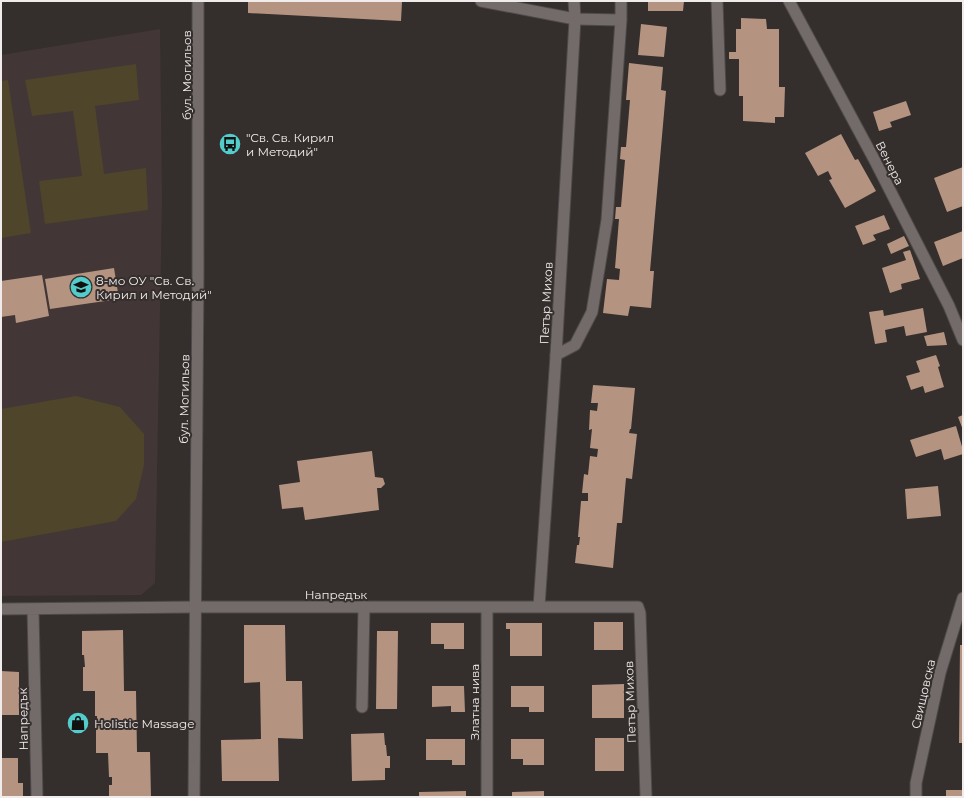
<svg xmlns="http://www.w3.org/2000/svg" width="964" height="798" font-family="Montserrat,sans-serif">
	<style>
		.built { fill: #433636 }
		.green { fill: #4f452a }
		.building { fill: #b49480 }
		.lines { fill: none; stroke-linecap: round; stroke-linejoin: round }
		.service-casing { stroke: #4f4949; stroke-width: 13 }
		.minor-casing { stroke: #4f4949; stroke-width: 13 }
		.tertiary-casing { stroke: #4f4949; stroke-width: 13 }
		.service { stroke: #726b6a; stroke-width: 11 }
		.minor { stroke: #726b6a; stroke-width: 11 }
		.tertiary { stroke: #726b6a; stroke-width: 11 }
		.labels { text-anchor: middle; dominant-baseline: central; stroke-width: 4; stroke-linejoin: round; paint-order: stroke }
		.street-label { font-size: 12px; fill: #f1ecec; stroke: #342e2d }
		.poi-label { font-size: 12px; fill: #f1ecec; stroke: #342e2d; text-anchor: start }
	</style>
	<rect width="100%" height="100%" fill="#342e2d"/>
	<path class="built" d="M 160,29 L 162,200 L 155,583 L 141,595 L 1,596 L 1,55 Z"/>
	<path class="green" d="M 136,64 L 139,100 L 95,106 L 104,174 L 146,168 L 148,210 L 45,224 L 39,181 L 82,176 L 73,111 L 32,116 L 25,80 Z
		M 8,80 L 31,233 L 1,238 L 1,81 Z
		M 76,396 L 120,407 L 144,434 L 144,465 L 136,499 L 116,521 L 1,542 L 1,409 Z"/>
	<path class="building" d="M 248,1 L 380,1 L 402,2 L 401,21 L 248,13 Z
		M 648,1 L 684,1 L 683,11 L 648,11 Z
		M 741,18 L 766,19 L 767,29 L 779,29 L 779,87 L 785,87 L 784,117 L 775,117 L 775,123 L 743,121 L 743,96 L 739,96 L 739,59 L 729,59 L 729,52 L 736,52 L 736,29 L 741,29 Z
		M 641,24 L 667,27 L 664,57 L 638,55 Z
		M 629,63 L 663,67 L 661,90 L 666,91 L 650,271 L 654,271 L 651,308 L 630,306 L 628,316 L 603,313 L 607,279 L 619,280 L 620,269 L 615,268 L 619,219 L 615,219 L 616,207 L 621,207 L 625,160 L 620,159 L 621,147 L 626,147 L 630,100 L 626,100 Z
		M 906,101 L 911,115 L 890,122 L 892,127 L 879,131 L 873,112 Z
		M 841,134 L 855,160 L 858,159 L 876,191 L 845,208 L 829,180 L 832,179 L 828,171 L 818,176 L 805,153 Z
		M 963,167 L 963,206 L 947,212 L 934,178 Z
		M 884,215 L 890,229 L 873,235 L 876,240 L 863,245 L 855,226 Z
		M 963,231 L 963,258 L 943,266 L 934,242 Z
		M 904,236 L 909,246 L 891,254 L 887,244 Z
		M 910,250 L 920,279 L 901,284 L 902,289 L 890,293 L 882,268 L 906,260 L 903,252 Z
		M 114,268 L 119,299 L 50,309 L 45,279 Z
		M 42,275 L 49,316 L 16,323 L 15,315 L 1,317 L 1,281 Z
		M 923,308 L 927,332 L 906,336 L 904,326 L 885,330 L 887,342 L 875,344 L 869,312 L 883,310 L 884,316 Z
		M 944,332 L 947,345 L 927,346 L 924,336 Z
		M 936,355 L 940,366 L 938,367 L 944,387 L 925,393 L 923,386 L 911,390 L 906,376 L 920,372 L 916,361 Z
		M 593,385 L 635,388 L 631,429 L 630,429 L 629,433 L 637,434 L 632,479 L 626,478 L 622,523 L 617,523 L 613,568 L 575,563 L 577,545 L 579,545 L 580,537 L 578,537 L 581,501 L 588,501 L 588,493 L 582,493 L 584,474 L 588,475 L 590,456 L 597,457 L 598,449 L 590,448 L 592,429 L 589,430 L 590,410 L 597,411 L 598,403 L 591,403 Z
		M 963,415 L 963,430 L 958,417 Z
		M 956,426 L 963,450 L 963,454 L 944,460 L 941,449 L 916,457 L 910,440 Z
		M 372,451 L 375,477 L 383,478 L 385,484 L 381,488 L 377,488 L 379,510 L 305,520 L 303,507 L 282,509 L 279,485 L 300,482 L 297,461 Z
		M 938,486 L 941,516 L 907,519 L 905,489 Z
		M 594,622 L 623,622 L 623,650 L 594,650 Z
		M 431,623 L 464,623 L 464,649 L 444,649 L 444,644 L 431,644 Z
		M 506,623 L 542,623 L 542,656 L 510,656 L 510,629 L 506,629 Z
		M 244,625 L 285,625 L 286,681 L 302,681 L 303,739 L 278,738 L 279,781 L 222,781 L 221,740 L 261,739 L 260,682 L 244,683 Z
		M 123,630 L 124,691 L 136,691 L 137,752 L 150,752 L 151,797 L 109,797 L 109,785 L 112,785 L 112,777 L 109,777 L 108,753 L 96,753 L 96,728 L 97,729 L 97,716 L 95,716 L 95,691 L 83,691 L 83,667 L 85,667 L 84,655 L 82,655 L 82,631 Z
		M 377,631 L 398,631 L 397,709 L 376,709 Z
		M 960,645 L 963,645 L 963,743 L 959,743 Z
		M 1,671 L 19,672 L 19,715 L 1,715 Z
		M 624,684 L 624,718 L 592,718 L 592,685 Z
		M 432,686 L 464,686 L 465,712 L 451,712 L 451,706 L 432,707 Z
		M 511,686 L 544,686 L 544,712 L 529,712 L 529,707 L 511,707 Z
		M 384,733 L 385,745 L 386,745 L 387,756 L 390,756 L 390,768 L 385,768 L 385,780 L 352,781 L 351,734 Z
		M 595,738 L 624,738 L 624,771 L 595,771 Z
		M 426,739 L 465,739 L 465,765 L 452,765 L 452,760 L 426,760 Z
		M 511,739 L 544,739 L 544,765 L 523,765 L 523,759 L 511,759 Z
		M 1,758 L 18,758 L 18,783 L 23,783 L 23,797 L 1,797 Z
		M 946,790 L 963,790 L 963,797 L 946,797 Z
		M 466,791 L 466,797 L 419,797 L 419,792 Z
		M 544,791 L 544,797 L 512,797 L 512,792 Z"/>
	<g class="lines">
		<g class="service-casing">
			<path id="service" d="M 481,1 L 575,19 L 621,20
				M 717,1 L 720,90
				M 556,355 L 575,345 L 592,312 L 607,220 L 621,20 L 621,1
				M 362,707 L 364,607"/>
		</g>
		<g class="minor-casing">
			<path id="minor" d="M 789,1 L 875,161 L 949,306 L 963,340
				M 487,607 L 487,797
				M 539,607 L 556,355 L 575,19 L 574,1
				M 1,609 L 195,607 L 638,607 L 640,613 L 646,797
				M 33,609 L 37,797"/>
		</g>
		<g class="tertiary-casing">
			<path id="tertiary" d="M 194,797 L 198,276 L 198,1
				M 916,797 L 916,783 L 940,673 L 963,598"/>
		</g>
		<use href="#service" class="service"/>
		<use href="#minor" class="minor"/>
		<use href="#tertiary" class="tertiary"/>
	</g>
	<defs>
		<g id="bus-disc" transform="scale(1.15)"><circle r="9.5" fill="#53cdcb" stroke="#342e2d"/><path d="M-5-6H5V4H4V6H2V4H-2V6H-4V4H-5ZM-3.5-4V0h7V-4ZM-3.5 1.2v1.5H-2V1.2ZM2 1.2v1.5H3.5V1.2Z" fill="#111"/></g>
		<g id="school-disc" transform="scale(1.15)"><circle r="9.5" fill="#53cdcb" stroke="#342e2d"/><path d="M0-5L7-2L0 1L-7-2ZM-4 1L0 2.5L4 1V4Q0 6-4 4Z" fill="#111"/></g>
		<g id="shop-disc" transform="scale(1.15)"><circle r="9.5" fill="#53cdcb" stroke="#342e2d"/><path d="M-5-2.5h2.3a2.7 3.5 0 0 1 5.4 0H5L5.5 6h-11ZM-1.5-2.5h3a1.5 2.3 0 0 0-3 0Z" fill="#111"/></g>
	</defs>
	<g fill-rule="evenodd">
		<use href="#bus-disc" x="230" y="144"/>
		<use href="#school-disc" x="81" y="287"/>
		<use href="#shop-disc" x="78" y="723"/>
	</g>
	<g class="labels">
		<g class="street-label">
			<text transform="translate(186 75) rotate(-90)">бул. Могильов</text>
			<text transform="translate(890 163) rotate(63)">Венера</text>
			<text transform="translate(546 303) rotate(-87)">Петър Михов</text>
			<text transform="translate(184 399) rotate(-89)">бул. Могильов</text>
			<text x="336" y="594">Напредък</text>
			<text transform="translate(923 694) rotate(-77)">Свищовска</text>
			<text transform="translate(474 702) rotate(-90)">Златна нива</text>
			<text transform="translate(630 702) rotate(-92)">Петър Михов</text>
			<text transform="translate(23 719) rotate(-91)">Напредък</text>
		</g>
		<g class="poi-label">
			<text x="246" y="137">"Св. Св. Кирил<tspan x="246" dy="14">и Методий"</tspan></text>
			<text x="96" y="280">8-мо ОУ "Св. Св.<tspan x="96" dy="14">Кирил и Методий"</tspan></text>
			<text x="94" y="723">Holistic Massage</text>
		</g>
	</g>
	<rect width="964" height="798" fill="none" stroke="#f1ecec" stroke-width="4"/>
</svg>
